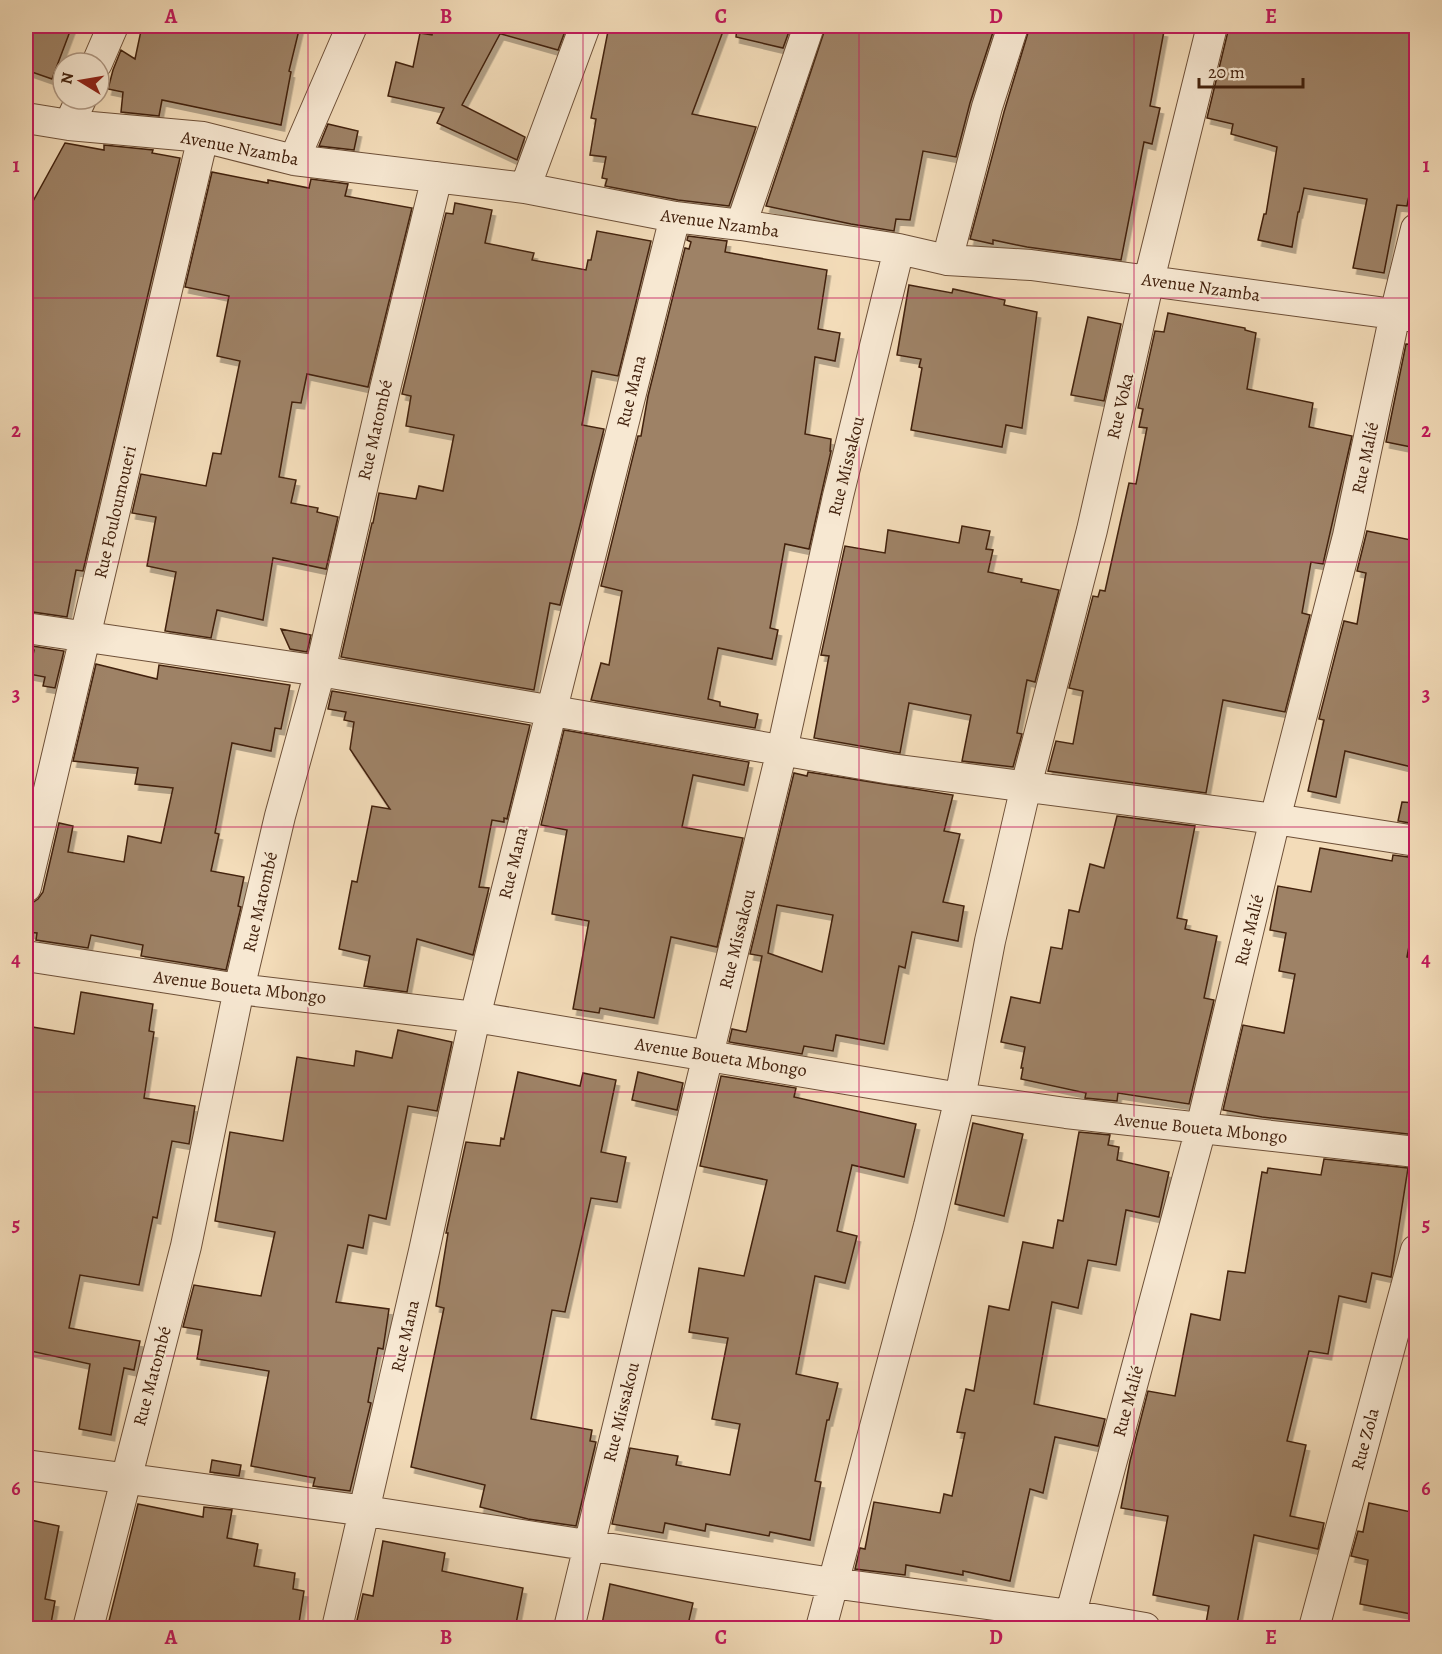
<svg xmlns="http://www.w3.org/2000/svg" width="1442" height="1654" font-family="Alegreya,serif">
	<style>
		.building { fill: #9e8266; stroke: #42210d; stroke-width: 1.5; fill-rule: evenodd; filter: url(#shadow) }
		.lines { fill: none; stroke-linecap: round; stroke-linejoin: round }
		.street-casing { stroke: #6e5038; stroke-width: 32 }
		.street { stroke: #f7e8d2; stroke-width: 30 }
		.grid { fill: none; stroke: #c2185b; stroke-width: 1.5; stroke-opacity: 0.55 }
		.labels { text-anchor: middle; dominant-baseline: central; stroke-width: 4.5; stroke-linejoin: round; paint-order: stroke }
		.street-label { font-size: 18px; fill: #42210d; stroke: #f7e8d2 }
		.neatline { fill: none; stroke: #c2185b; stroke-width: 2 }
		.grid-label { font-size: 20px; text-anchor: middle; font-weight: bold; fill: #c2185b }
	</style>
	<defs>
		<filter id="shadow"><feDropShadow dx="3.5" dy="6" stdDeviation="0" flood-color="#0004"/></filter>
	</defs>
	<rect width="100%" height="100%" fill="#f3dcb9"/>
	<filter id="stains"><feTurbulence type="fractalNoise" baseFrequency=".00333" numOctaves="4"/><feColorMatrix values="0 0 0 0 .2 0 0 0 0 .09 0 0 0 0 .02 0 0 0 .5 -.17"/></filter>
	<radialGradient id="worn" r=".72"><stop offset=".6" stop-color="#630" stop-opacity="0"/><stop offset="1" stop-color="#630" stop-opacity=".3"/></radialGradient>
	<path class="building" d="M 35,26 L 72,26 L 52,79 L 26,70 L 26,53 Z
		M 142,26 L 300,26 L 289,71 L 291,72 L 281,125 L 162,100 L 159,116 L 121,112 L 123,92 L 108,89 L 113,70 L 121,50 L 135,59 Z
		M 434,26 L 567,26 L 558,50 L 501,34 L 501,32 L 462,105 L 525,137 L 517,160 L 437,123 L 444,108 L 388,96 L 396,62 L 413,67 L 420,33 L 432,35 Z
		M 609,26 L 725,26 L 692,114 L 756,127 L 729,206 L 678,200 L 605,186 L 607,179 L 602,178 L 606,157 L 590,155 L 596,119 L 591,118 Z
		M 737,26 L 791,26 L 783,48 L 736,37 Z
		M 826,26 L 995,26 L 970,103 L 956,157 L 923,151 L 910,220 L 896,219 L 894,231 L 851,224 L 766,206 Z
		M 1030,26 L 1133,26 L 1164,31 L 1150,106 L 1160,108 L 1152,144 L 1144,142 L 1121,260 L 1027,247 L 993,240 L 993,244 L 970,239 L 1004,112 Z
		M 1253,26 L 1416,26 L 1416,160 L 1407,206 L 1397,205 L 1384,273 L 1353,268 L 1367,199 L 1304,188 L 1299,212 L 1298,212 L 1292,247 L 1258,240 L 1264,214 L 1266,214 L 1277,147 L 1231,134 L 1233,124 L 1207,118 L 1229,27 L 1252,31 Z
		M 328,124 L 358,131 L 354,150 L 319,146 Z
		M 65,143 L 104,150 L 104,145 L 153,150 L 152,153 L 180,158 L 83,571 L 76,570 L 67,617 L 26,611 L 26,214 Z
		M 212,172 L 268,183 L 268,180 L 309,188 L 311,179 L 348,184 L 345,196 L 412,208 L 368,387 L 307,374 L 301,403 L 292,402 L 279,477 L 296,480 L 291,503 L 318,508 L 317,512 L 338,517 L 326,569 L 273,558 L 263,620 L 217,610 L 211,638 L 165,631 L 176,572 L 147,566 L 156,517 L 132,513 L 141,474 L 206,486 L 213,453 L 221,454 L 240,361 L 217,356 L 229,296 L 185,287 Z
		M 455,203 L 492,210 L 485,243 L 534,253 L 532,260 L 586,270 L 588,260 L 591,260 L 597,231 L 651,241 L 618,376 L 592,371 L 582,425 L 604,429 L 560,605 L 550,603 L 534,690 L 341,657 L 372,523 L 373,523 L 379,493 L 416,499 L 419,486 L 443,491 L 454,435 L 406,426 L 411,396 L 402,394 L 446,213 L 453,214 Z
		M 688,236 L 727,241 L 725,252 L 827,270 L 818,329 L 840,333 L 835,361 L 815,357 L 805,434 L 831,439 L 830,451 L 831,451 L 809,549 L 785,544 L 770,628 L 778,630 L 772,659 L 718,648 L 708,699 L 720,702 L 720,706 L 758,714 L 755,728 L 591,700 L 601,663 L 609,665 L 622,591 L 601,586 L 638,436 L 641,436 L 648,396 L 685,248 L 689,249 L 691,242 L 687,240 Z
		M 909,285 L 952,293 L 953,289 L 1005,300 L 1004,305 L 1037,312 L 1022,428 L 1006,425 L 1002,447 L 911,430 L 922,368 L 919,367 L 921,359 L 897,355 Z
		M 1168,313 L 1245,328 L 1245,330 L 1256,333 L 1247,389 L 1313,403 L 1309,427 L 1352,436 L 1323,564 L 1311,562 L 1302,613 L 1310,615 L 1285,712 L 1223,700 L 1206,793 L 1048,771 L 1056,741 L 1073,744 L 1083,691 L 1069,688 L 1093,596 L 1098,597 L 1100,590 L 1105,591 L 1129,483 L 1136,484 L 1147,428 L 1139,427 L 1143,409 L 1138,408 L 1155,331 L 1164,332 Z
		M 1088,317 L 1121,324 L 1104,401 L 1071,395 Z
		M 1406,344 L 1416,345 L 1416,448 L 1386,442 Z
		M 962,526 L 990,531 L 986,549 L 993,550 L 988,572 L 1022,579 L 1021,582 L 1059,590 L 1035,682 L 1027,680 L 1017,733 L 1022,734 L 1013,767 L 962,761 L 971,715 L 909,703 L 900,753 L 814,738 L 829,656 L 821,655 L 845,546 L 885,553 L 888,530 L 959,543 Z
		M 1367,531 L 1416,541 L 1416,768 L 1345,751 L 1336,797 L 1308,791 L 1324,720 L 1319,719 L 1344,621 L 1357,624 L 1366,573 L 1357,571 Z
		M 281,629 L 311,635 L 307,652 L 290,649 Z
		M 26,645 L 64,651 L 55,688 L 43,686 L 45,677 L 29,674 L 34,650 L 26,648 Z
		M 96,664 L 157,679 L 159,665 L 290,685 L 281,729 L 275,728 L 271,751 L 232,743 L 215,833 L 219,834 L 211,871 L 244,877 L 238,906 L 241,907 L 226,970 L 141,956 L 143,945 L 91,935 L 88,948 L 36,940 L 37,933 L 26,932 L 26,904 L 32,903 L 38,899 L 43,892 L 59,823 L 73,826 L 68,852 L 124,862 L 128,836 L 161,843 L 173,788 L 135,784 L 138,768 L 73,761 Z
		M 332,691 L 530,725 L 507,819 L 504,818 L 504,822 L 492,820 L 479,887 L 489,888 L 473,955 L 417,939 L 407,992 L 364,986 L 370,956 L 339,949 L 352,881 L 357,882 L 372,806 L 390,809 L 350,749 L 354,722 L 344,720 L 346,712 L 328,709 Z
		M 564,730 L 749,762 L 744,785 L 693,775 L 682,827 L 743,838 L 717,947 L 671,937 L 654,1018 L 600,1008 L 599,1013 L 573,1009 L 589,921 L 552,914 L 567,830 L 541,825 Z
		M 808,772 L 953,795 L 944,831 L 960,834 L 943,902 L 964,906 L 958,941 L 912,932 L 905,968 L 899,966 L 884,1044 L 836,1035 L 833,1051 L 804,1046 L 802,1054 L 729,1042 L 732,1029 L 746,1032 L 747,1029 L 762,956 L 750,954 L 794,773 L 807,776 ZM 777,905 L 833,915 L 822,972 L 768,953 Z
		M 1402,802 L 1416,803 L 1416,824 L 1398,821 Z
		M 1117,816 L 1195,826 L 1177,918 L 1187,920 L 1185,929 L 1217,936 L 1204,998 L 1214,1000 L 1189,1104 L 1118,1093 L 1117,1101 L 1085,1098 L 1086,1093 L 1021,1079 L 1023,1068 L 1021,1068 L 1025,1047 L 1001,1042 L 1011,997 L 1040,1003 L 1051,947 L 1062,949 L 1069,910 L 1079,912 L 1090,864 L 1104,868 Z
		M 1320,848 L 1392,861 L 1393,855 L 1416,858 L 1416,909 L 1407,957 L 1416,959 L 1416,1135 L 1262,1117 L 1223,1110 L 1243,1025 L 1284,1033 L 1295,974 L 1279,971 L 1286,933 L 1270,930 L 1278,886 L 1311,892 Z
		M 81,992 L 153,1004 L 149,1031 L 154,1032 L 144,1098 L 195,1106 L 189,1144 L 172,1141 L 157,1218 L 153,1217 L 139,1285 L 80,1275 L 69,1328 L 140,1341 L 134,1370 L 124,1368 L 111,1435 L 79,1429 L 90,1364 L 26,1350 L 26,1026 L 74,1034 Z
		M 398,1030 L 452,1042 L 437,1111 L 408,1106 L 386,1219 L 369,1215 L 363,1248 L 348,1245 L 336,1302 L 389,1309 L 383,1349 L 378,1348 L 368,1402 L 371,1403 L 350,1491 L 313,1486 L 315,1478 L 251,1466 L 269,1371 L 197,1359 L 202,1330 L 183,1327 L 194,1285 L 261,1296 L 275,1232 L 215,1221 L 230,1132 L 283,1141 L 297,1057 L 354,1066 L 356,1051 L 392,1058 Z
		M 518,1072 L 580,1086 L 583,1073 L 616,1080 L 601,1152 L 626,1157 L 617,1202 L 591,1198 L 565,1312 L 552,1310 L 531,1419 L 592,1430 L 590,1441 L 596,1442 L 576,1526 L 528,1519 L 480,1507 L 485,1485 L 411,1467 L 444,1308 L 436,1306 L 448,1233 L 446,1233 L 466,1142 L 500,1146 L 501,1138 L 504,1139 Z
		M 638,1072 L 683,1083 L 677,1110 L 632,1100 Z
		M 721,1076 L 796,1088 L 794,1097 L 916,1124 L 904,1177 L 852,1165 L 837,1231 L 857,1236 L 845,1283 L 815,1276 L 796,1374 L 838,1383 L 829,1420 L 827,1420 L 815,1481 L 821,1482 L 810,1540 L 770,1532 L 769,1536 L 706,1524 L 705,1531 L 665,1523 L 663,1533 L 612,1524 L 630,1448 L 678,1456 L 676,1465 L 730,1475 L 740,1424 L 712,1419 L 728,1338 L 689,1332 L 699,1268 L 744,1276 L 767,1180 L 700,1166 Z
		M 973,1123 L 1023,1134 L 1004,1216 L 955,1204 Z
		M 1079,1132 L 1110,1135 L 1108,1145 L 1119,1147 L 1117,1160 L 1169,1172 L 1159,1217 L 1126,1210 L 1116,1265 L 1088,1260 L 1078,1308 L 1052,1302 L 1034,1404 L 1105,1419 L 1098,1446 L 1055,1437 L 1043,1493 L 1030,1489 L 1010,1581 L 963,1571 L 963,1575 L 906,1565 L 905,1575 L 855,1569 L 860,1548 L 865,1549 L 874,1502 L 940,1513 L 944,1494 L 952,1496 L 965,1433 L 957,1432 L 966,1389 L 974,1391 L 989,1306 L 1009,1310 L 1023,1242 L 1053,1248 L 1058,1220 L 1063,1221 Z
		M 1324,1159 L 1408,1168 L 1391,1277 L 1372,1273 L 1366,1302 L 1339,1296 L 1328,1354 L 1309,1351 L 1287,1441 L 1306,1445 L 1290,1516 L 1324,1523 L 1318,1549 L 1254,1535 L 1236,1629 L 1205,1629 L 1209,1606 L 1153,1595 L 1168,1516 L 1121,1508 L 1130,1461 L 1148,1391 L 1175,1396 L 1191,1314 L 1220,1320 L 1228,1271 L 1245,1273 L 1262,1172 L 1267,1173 L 1268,1168 L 1321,1175 Z
		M 212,1460 L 241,1465 L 239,1476 L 210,1472 Z
		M 1369,1503 L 1416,1513 L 1416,1615 L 1360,1604 L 1368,1560 L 1351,1556 L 1358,1531 L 1363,1532 Z
		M 138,1504 L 203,1517 L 204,1507 L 232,1510 L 227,1538 L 258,1544 L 254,1566 L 295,1573 L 293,1589 L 304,1591 L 298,1629 L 107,1629 Z
		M 26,1519 L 59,1526 L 45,1599 L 55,1601 L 50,1629 L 26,1627 Z
		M 383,1541 L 445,1553 L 442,1571 L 523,1588 L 515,1629 L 355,1629 L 363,1594 L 373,1596 Z
		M 610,1584 L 693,1603 L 687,1629 L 601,1629 Z"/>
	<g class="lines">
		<g class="street-casing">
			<path id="street" d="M 97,63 L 113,26
				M 26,118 L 69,125 L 203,137 L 294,160 L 525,188 L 675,217 L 741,225 L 899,249 L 947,260 L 1031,265 L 1416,317
				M 69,125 L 81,99
				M 294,160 L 352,26
				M 525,188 L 585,26
				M 741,225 L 809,26
				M 947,260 L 987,107 L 1013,26
				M 26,628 L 320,671 L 891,769 L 1275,819 L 1416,841
				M 26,887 L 203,137
				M 26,956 L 239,989 L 475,1017 L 960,1098 L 1066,1113 L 1416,1152
				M 26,1465 L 366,1511 L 832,1583 L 1070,1615 L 1145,1628
				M 88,1628 L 186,1246 L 239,989 L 280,816 L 320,671 L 385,389 L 437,177
				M 337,1628 L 424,1251 L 475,1017 L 675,217
				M 569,1628 L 782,750 L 838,496 L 899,249
				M 821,1628 L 929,1226 L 960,1098 L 990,941 L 1026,786 L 1092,530 L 1149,280 L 1212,26
				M 1067,1628 L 1201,1128 L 1275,819 L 1348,536 L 1395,314 L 1416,229
				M 1314,1628 L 1416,1250"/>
		</g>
		<use href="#street" class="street"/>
	</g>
	<path class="grid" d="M 308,26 L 308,1628M 583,26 L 583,1628M 859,26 L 859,1628M 1134,26 L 1134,1628M 26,298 L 1416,298M 26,562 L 1416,562M 26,827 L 1416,827M 26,1092 L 1416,1092M 26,1356 L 1416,1356"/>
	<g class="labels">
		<g class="street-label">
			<text transform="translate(240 148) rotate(11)">Avenue Nzamba</text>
			<text transform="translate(720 223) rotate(8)">Avenue Nzamba</text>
			<text transform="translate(1201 287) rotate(8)">Avenue Nzamba</text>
			<text transform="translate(631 391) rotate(-76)">Rue Mana</text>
			<text transform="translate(1120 406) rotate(-77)">Rue Voka</text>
			<text transform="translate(375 430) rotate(-77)">Rue Matombé</text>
			<text transform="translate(1365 458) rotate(-78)">Rue Malié</text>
			<text transform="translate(846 466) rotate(-76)">Rue Missakou</text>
			<text transform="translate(115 512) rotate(-77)">Rue Fouloumoueri</text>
			<text transform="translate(513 863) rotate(-76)">Rue Mana</text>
			<text transform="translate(260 902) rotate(-77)">Rue Matombé</text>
			<text transform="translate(1249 930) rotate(-76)">Rue Malié</text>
			<text transform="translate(737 939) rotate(-76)">Rue Missakou</text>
			<text transform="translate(240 987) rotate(7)">Avenue Boueta Mbongo</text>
			<text transform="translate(721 1057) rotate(9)">Avenue Boueta Mbongo</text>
			<text transform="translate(1201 1128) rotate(6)">Avenue Boueta Mbongo</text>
			<text transform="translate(405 1336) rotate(-77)">Rue Mana</text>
			<text transform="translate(152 1376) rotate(-75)">Rue Matombé</text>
			<text transform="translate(1128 1401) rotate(-75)">Rue Malié</text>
			<text transform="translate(621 1412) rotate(-76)">Rue Missakou</text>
			<text transform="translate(1365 1439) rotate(-75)">Rue Zola</text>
		</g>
	</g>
	<rect width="1442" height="1654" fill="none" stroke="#f3dcb9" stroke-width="66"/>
	<g transform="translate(81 81) rotate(281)"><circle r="28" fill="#f7e8d2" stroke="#af9883" stroke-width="1.5"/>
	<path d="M0-4.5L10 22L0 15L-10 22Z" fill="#8f2418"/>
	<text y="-9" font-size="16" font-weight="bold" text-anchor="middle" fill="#42210d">N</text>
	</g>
	<path d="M1199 78v9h104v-9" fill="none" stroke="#42210d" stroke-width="3"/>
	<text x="1208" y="78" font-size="18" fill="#42210d" stroke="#f7e8d2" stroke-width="4.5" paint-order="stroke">20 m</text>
	<rect x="33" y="33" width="1376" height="1588" class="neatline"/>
	<g class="grid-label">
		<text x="171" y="23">A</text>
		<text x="446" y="23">B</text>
		<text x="721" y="23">C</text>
		<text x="996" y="23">D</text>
		<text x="1271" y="23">E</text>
		<text x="16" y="172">1</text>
		<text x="1426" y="172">1</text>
		<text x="16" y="437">2</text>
		<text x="1426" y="437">2</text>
		<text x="16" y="701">3</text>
		<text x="1426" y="701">3</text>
		<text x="16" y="966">4</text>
		<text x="1426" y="966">4</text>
		<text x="16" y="1231">5</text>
		<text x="1426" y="1231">5</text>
		<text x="16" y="1495">6</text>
		<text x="1426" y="1495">6</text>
		<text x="171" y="1644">A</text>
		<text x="446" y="1644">B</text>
		<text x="721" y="1644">C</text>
		<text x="996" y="1644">D</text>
		<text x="1271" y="1644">E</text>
	</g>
	<rect width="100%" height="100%" filter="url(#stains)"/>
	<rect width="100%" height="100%" fill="url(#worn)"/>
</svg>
